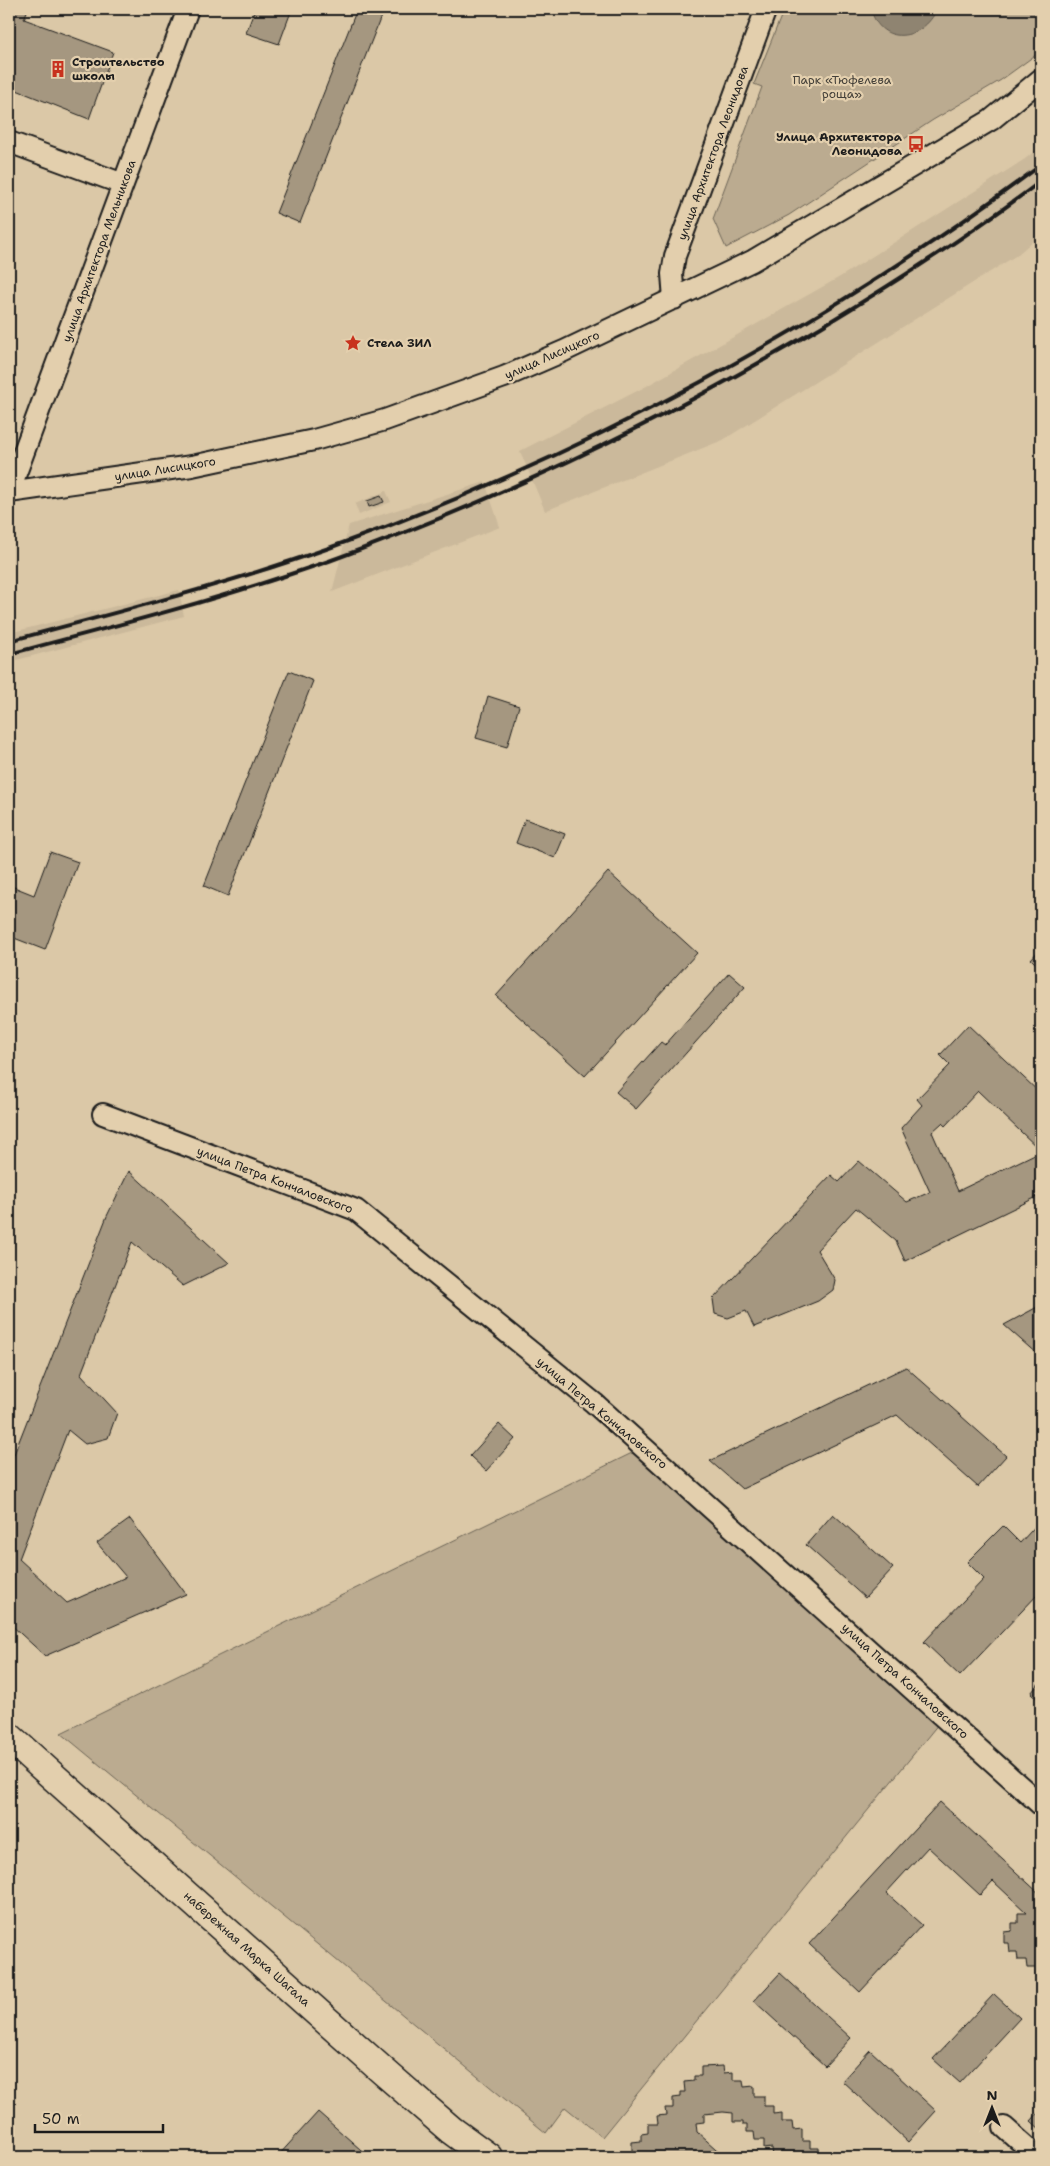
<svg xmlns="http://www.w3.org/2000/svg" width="1050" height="2166" font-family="'Shantell Sans',sans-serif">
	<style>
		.built { fill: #cbb99b }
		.green { fill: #bbab90; stroke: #6c6456 }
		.water { fill: #8f8471; stroke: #615a4f }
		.building { fill: #a59780; stroke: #1c1c1c }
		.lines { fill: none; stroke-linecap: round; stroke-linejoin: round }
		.street-casing { stroke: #1c1c1c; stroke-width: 24 }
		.secondary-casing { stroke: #1c1c1c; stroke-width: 31 }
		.street { stroke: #e3cfad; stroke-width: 20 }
		.secondary { stroke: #e3cfad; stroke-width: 28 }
		.rail { stroke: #1c1c1c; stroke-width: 4 }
		.labels { text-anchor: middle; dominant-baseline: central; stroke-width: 4.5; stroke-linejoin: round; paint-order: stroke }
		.poi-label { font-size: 12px; font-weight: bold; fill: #1c1c1c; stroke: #e3cfad; text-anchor: start }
		.park-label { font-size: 12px; fill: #444039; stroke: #e3cfad }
		.street-label { font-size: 12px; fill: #1c1c1c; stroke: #e3cfad }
	</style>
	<rect width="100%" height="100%" fill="#dbc8a7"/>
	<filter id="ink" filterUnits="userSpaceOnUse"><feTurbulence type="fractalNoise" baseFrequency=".02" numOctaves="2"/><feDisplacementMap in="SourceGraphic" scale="10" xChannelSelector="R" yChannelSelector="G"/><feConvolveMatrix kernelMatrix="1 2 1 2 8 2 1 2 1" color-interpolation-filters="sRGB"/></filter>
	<g filter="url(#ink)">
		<path class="built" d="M 1041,146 L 1041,234 L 1017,255 L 723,440 L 545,511 L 520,451 L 643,388 L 840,277 L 1025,159 Z
			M 485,482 L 500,527 L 332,592 L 349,525 Z
			M 386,491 L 391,502 L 359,515 L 355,504 Z
			M 179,590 L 184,616 L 9,662 L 9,633 Z"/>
		<path class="green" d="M 784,9 L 1041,9 L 1041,51 L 1001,80 L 933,120 L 789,215 L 726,248 L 713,219 L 762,87 L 754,84 Z
			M 634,1452 L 939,1723 L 602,2137 L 565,2107 L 546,2133 L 61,1733 Z"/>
		<path class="water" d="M 871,9 L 937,9 C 923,41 880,47 871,9 Z"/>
		<path class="building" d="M 9,9 L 28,9 L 24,19 L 113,52 L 89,119 L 9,87 Z
			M 255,9 L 292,9 L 279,44 L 246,33 Z
			M 357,9 L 384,9 L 300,223 L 276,213 Z
			M 381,496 L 384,502 L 369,507 L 367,501 Z
			M 289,671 L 313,681 L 228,896 L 204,886 Z
			M 488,696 L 519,706 L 507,747 L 476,738 Z
			M 525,819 L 565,834 L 555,858 L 516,843 Z
			M 50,852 L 78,862 L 45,950 L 9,936 L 9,885 L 34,895 Z
			M 608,872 L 697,953 L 585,1076 L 496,996 Z
			M 1041,948 L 1041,969 L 1031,959 Z
			M 729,973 L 745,987 L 636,1109 L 616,1092 L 661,1042 L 665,1045 Z
			M 968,1025 L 1041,1094 L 1041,1151 L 978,1091 L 945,1126 L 942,1123 L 932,1132 L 958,1191 L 1041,1151 L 1041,1195 L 905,1261 L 896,1241 L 856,1208 L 817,1250 L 835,1280 L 833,1290 L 818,1301 L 754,1327 L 746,1311 L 728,1318 L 715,1314 L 713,1299 L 831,1175 L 839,1182 L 859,1161 L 907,1202 L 930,1192 L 901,1128 L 922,1105 L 917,1099 L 950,1065 L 940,1055 Z
			M 129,1171 L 229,1263 L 183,1286 L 132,1242 L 81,1374 L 117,1413 L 108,1438 L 85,1444 L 68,1430 L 19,1559 L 67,1603 L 126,1577 L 97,1543 L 130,1519 L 186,1594 L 45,1656 L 9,1623 L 9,1467 L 107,1216 Z
			M 1041,1305 L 1041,1353 L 1038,1355 L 1004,1325 Z
			M 906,1367 L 1006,1456 L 978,1487 L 897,1415 L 742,1489 L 710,1461 Z
			M 499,1424 L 515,1439 L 486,1471 L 470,1456 Z
			M 833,1514 L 893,1568 L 865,1598 L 806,1545 Z
			M 1041,1520 L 1041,1591 L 960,1676 L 924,1642 L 984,1579 L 967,1562 L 1003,1526 L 1020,1543 Z
			M 1041,1681 L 1041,1702 L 1031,1693 Z
			M 940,1802 L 1041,1895 L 1041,1976 L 1036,1977 L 1036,1968 L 1027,1968 L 1026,1960 L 1018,1960 L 1017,1952 L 1010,1952 L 1009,1943 L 1004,1943 L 1004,1932 L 1012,1931 L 1012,1923 L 1018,1923 L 1018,1913 L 1027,1913 L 993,1881 L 980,1895 L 928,1847 L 886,1893 L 922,1925 L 860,1992 L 809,1944 Z
			M 780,1973 L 851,2038 L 825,2066 L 754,2001 Z
			M 994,1994 L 1020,2018 L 960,2083 L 933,2059 Z
			M 870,2050 L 936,2111 L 908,2142 L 842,2081 Z
			M 723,2066 L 724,2073 L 733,2072 L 733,2080 L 743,2080 L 744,2087 L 754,2086 L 754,2096 L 764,2096 L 764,2106 L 773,2106 L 773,2114 L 782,2113 L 782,2122 L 792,2122 L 793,2130 L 802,2129 L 802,2141 L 810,2141 L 810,2148 L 819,2148 L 819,2155 L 828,2155 L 828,2157 L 773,2157 L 772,2148 L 764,2149 L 764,2140 L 755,2140 L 754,2132 L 747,2132 L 747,2125 L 743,2125 L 743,2122 L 733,2122 L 733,2113 L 723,2112 L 704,2114 L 704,2122 L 696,2123 L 697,2132 L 725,2157 L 625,2157 L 624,2153 L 632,2153 L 632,2142 L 641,2141 L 641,2134 L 648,2133 L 648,2124 L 658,2124 L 657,2116 L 666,2115 L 665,2108 L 673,2108 L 673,2098 L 681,2097 L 681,2092 L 685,2092 L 684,2082 L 694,2081 L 694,2076 L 701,2076 L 701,2067 Z
			M 1041,2110 L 1041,2130 L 1031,2121 Z
			M 318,2112 L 369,2157 L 277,2157 Z"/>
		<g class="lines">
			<g class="street-casing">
				<path id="street" d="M 9,142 L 123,184
					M 674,299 L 672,274 L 675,256 L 766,9
					M 9,492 L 192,466 L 314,440 L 385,420 L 504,377 L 564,351 L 752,261 L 991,120 L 1041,79
					M 9,492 L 188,9
					M 103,1114 L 356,1210 L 594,1403 L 1041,1805
					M 1004,2127 L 1038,2157"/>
			</g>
			<g class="secondary-casing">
				<path id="secondary" d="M 9,1737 L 383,2071 L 451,2130 L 488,2157"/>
			</g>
			<use href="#street" class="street"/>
			<use href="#secondary" class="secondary"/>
			<path class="rail" d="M 9,641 C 116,613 224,585 329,548 C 583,457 825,326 1041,165
				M 9,654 C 116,626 224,598 329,561 C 501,499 664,420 821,327 C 896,282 971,234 1041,181"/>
		</g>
	</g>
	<defs>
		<g id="building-bare" transform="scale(1.35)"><path d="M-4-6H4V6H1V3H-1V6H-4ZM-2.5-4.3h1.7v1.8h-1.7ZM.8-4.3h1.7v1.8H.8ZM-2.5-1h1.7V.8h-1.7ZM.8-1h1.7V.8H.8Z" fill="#c8321e" stroke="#e3cfad" stroke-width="2.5" paint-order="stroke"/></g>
		<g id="bus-bare" transform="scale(1.35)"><path d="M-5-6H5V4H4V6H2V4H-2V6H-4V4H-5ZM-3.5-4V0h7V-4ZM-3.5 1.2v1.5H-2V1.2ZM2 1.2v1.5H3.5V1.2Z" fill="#c8321e" stroke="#e3cfad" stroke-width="2.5" paint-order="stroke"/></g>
		<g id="sight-bare" transform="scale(1.35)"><path d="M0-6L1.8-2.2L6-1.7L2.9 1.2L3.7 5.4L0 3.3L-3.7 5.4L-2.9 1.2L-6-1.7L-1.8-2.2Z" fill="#c8321e" stroke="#e3cfad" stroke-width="2.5" paint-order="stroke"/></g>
	</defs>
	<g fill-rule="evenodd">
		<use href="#building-bare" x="58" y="69"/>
		<use href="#bus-bare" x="916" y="144"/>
		<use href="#sight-bare" x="353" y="343"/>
	</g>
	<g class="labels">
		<g class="poi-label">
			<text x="72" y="62">Строительство<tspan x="72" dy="14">школы</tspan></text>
			<text x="902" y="137" text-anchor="end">Улица Архитектора<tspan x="902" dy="14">Леонидова</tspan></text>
			<text x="367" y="343">Стела ЗИЛ</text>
		</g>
		<g class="park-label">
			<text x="842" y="80">Парк «Тюфелева<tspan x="842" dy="14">роща»</tspan></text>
		</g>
		<g class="street-label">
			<text transform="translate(713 153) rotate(-70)">улица Архитектора Леонидова</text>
			<text transform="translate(99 251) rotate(-70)">улица Архитектора Мельникова</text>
			<text transform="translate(552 355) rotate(-24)">улица Лисицкого</text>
			<text transform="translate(165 469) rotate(-9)">улица Лисицкого</text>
			<text transform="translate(275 1180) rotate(21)">улица Петра Кончаловского</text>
			<text transform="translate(602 1413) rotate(40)">улица Петра Кончаловского</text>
			<text transform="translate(905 1681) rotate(42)">улица Петра Кончаловского</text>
			<text transform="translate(247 1949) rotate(42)">набережная Марка Шагала</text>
		</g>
	</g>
	<rect width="1050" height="2166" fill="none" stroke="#e3cfad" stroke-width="30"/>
	<rect x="15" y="15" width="1020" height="2136" fill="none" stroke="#1c1c1c" stroke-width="2" filter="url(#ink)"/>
	<g transform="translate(992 2108)" stroke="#e3cfad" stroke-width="4" paint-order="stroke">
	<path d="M0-4L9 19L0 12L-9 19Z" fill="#1c1c1c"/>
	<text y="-8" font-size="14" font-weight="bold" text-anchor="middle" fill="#1c1c1c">N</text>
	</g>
	<path d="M35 2124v8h128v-8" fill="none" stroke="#1c1c1c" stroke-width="2.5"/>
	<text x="42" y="2124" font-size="15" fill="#1c1c1c" stroke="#e3cfad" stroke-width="4" paint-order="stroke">50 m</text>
</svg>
